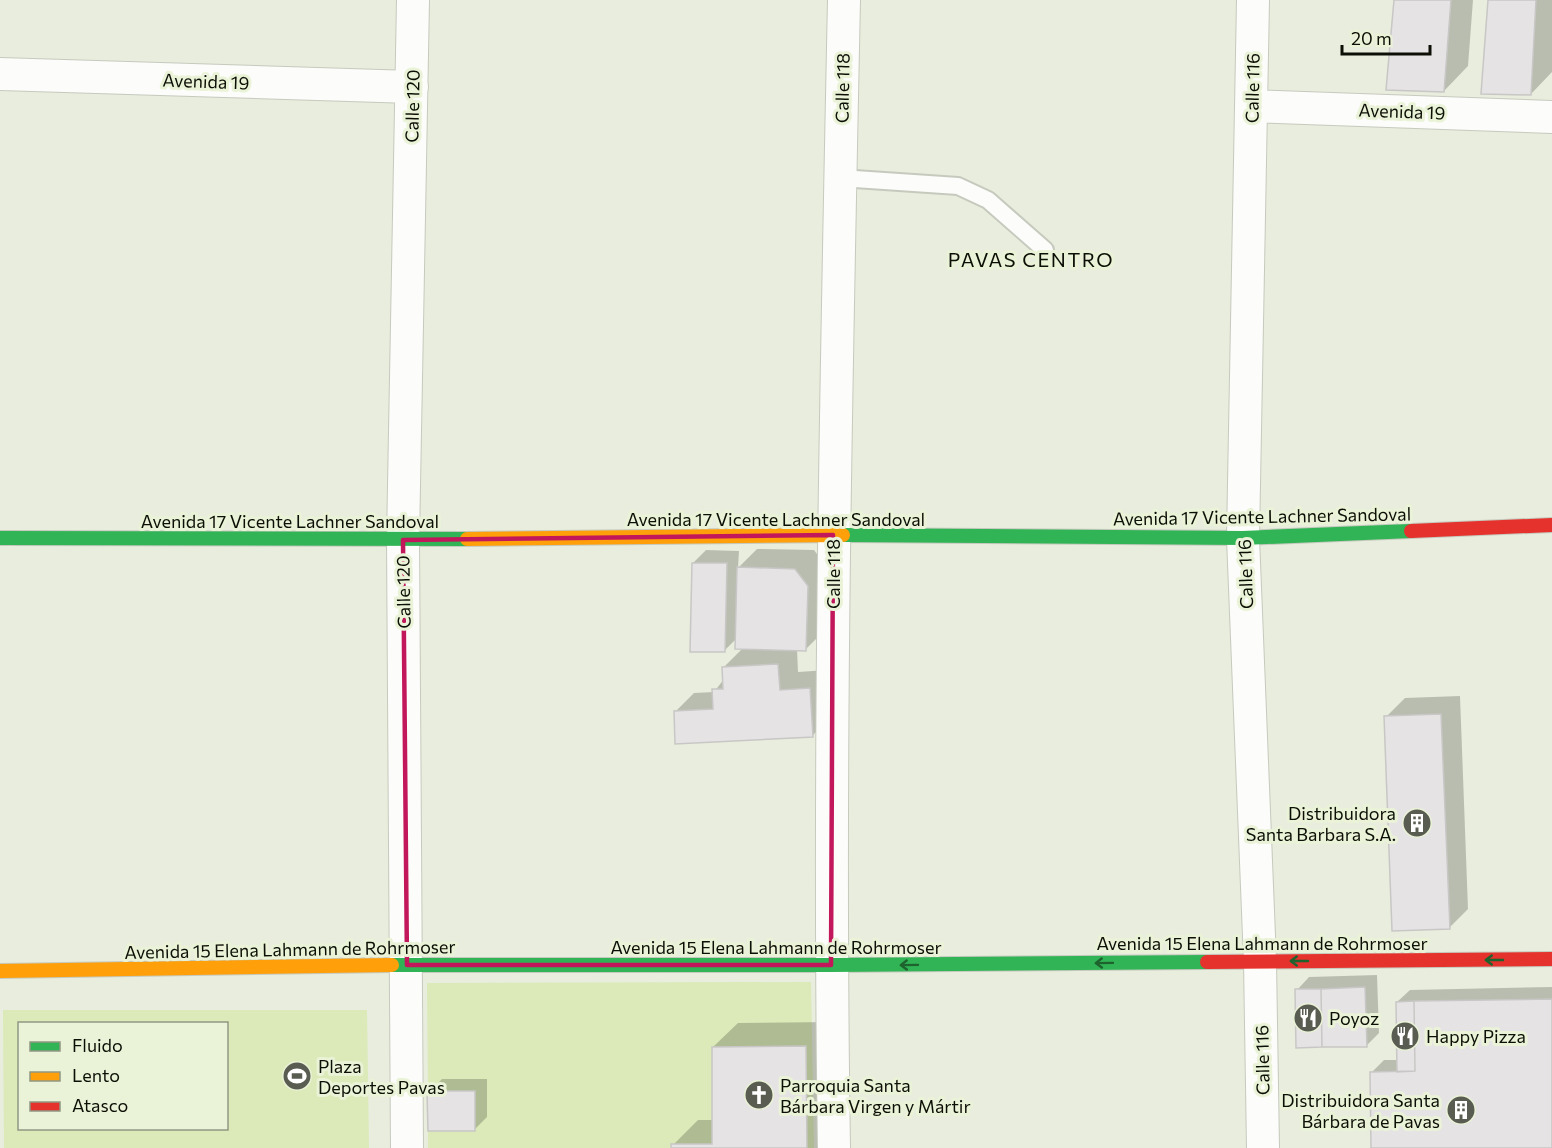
<svg xmlns="http://www.w3.org/2000/svg" width="1552" height="1148" font-family="Commissioner,sans-serif">
	<style>
		.green { fill: #dbeab8; fill-rule: evenodd }
		.shadow { fill: #0003 }
		.building { fill: #e6e3e5; stroke: #c8c7c5; stroke-width: 1.5 }
		.lines { fill: none; stroke-linecap: round; stroke-linejoin: round }
		.lane-casing { stroke: #c6cabe; stroke-width: 20 }
		.street-casing { stroke: #c6cabe; stroke-width: 34 }
		.fast-casing { stroke: #c6cabe; stroke-width: 16 }
		.slow-casing { stroke: #c6cabe; stroke-width: 16 }
		.jam-casing { stroke: #c6cabe; stroke-width: 16 }
		.lane { stroke: #fcfcfa; stroke-width: 16 }
		.street { stroke: #fcfcfa; stroke-width: 32 }
		.fast { stroke: #30b455; stroke-width: 14 }
		.slow { stroke: #ff9f0a; stroke-width: 14 }
		.jam { stroke: #e5322d; stroke-width: 14 }
		.oneway { stroke: #1e622e }
		.marked { fill: none; stroke: #c2185b; stroke-width: 4.5; stroke-linejoin: round }
		.labels { text-anchor: middle; dominant-baseline: central; stroke-width: 6; stroke-linejoin: round; paint-order: stroke }
		.street-label { font-size: 18px; fill: #0c0f06; stroke: #eaf3d7 }
		.poi-label { font-size: 18px; fill: #0c0f06; stroke: #eaf3d7; text-anchor: start }
		.neighbourhood-label { font-size: 20px; letter-spacing: 1.5px; fill: #0c0f06; stroke: #eaf3d7 }
	</style>
	<rect width="100%" height="100%" fill="#e8eddd"/>
	<path class="green" d="M 811,982 L 814,1148 L 807,1148 L 806,1046 L 712,1047 L 712,1144 L 672,1144 L 671,1148 L 428,1148 L 428,1131 L 475,1131 L 475,1091 L 428,1092 L 427,983 Z
		M 3,1010 L 367,1010 L 369,1148 L 4,1148 ZM 20,1024 L 226,1024 L 226,1128 L 20,1128 Z"/>
	<path class="shadow" d="M 1395,0 L 1473,0 L 1468,66 L 1444,91 Z
		M 1490,0 L 1552,0 L 1552,72 L 1531,94 Z
		M 757,549 L 814,550 L 826,566 L 825,630 L 806,649 L 797,649 L 798,672 L 828,670 L 831,717 L 812,736 L 675,712 L 694,693 L 714,692 L 724,679 L 724,667 L 743,648 L 737,638 L 724,651 L 693,563 L 706,550 L 739,551 L 738,568 Z
		M 1460,696 L 1468,909 L 1449,928 L 1386,717 L 1405,698 Z
		M 1377,975 L 1379,1033 L 1367,1045 L 1297,990 L 1309,977 Z
		M 1552,987 L 1552,1148 L 1372,1148 L 1371,1073 L 1384,1060 L 1398,1060 L 1397,1002 L 1410,990 Z
		M 831,1022 L 831,1148 L 673,1148 L 673,1145 L 698,1120 L 713,1120 L 713,1047 L 738,1023 Z
		M 442,1079 L 487,1079 L 487,1117 L 475,1129 L 429,1092 Z"/>
	<path class="building" d="M 1394,0 L 1451,0 L 1444,92 L 1386,90 Z
		M 1488,0 L 1536,0 L 1531,95 L 1481,94 Z
		M 692,563 L 727,563 L 725,652 L 690,652 Z
		M 737,567 L 795,569 L 808,586 L 806,651 L 735,649 Z
		M 778,664 L 780,690 L 810,688 L 813,737 L 675,744 L 674,711 L 713,709 L 712,689 L 723,689 L 722,667 Z
		M 1441,714 L 1450,929 L 1392,931 L 1384,716 Z
		M 1365,987 L 1367,1047 L 1322,1047 L 1321,989 Z
		M 1295,989 L 1321,989 L 1322,1047 L 1296,1048 Z
		M 1552,999 L 1552,1148 L 1371,1148 L 1370,1072 L 1415,1071 L 1414,1001 Z
		M 1414,1001 L 1415,1071 L 1397,1072 L 1396,1002 Z
		M 806,1046 L 807,1148 L 671,1148 L 671,1144 L 712,1144 L 712,1047 Z
		M 427,1091 L 475,1091 L 475,1131 L 428,1131 Z"/>
	<g class="lines">
		<g class="lane-casing">
			<path id="lane" d="M 840,178 L 958,186 L 988,200 L 1045,250"/>
		</g>
		<g class="street-casing">
			<path id="street" d="M 1253,0 L 1243,538 L 1260,961 L 1263,1148
				M 0,74 L 412,87
				M 1251,106 L 1552,117
				M 407,1148 L 403,540 L 413,0
				M 834,1148 C 828,765 836,383 844,0"/>
		</g>
		<g class="fast-casing">
			<path id="fast" d="M 843,535 L 1243,538 L 1411,531
				M 0,538 L 467,539
				M 392,965 L 831,965 L 1207,962"/>
		</g>
		<g class="slow-casing">
			<path id="slow" d="M 467,539 L 843,535
				M 0,971 L 392,965"/>
		</g>
		<g class="jam-casing">
			<path id="jam" d="M 1411,531 L 1552,525
				M 1207,962 L 1552,959"/>
		</g>
		<use href="#lane" class="lane"/>
		<use href="#street" class="street"/>
		<use href="#fast" class="fast"/>
		<use href="#slow" class="slow"/>
		<use href="#jam" class="jam"/>
	</g>
	<defs><path id="oneway-shaft" d="M-6 0H5M1.5-3L5.5 0L1.5 3" fill="none" stroke-width="1.6" stroke-linecap="round" stroke-linejoin="round" transform="scale(1.5)"/></defs>
	<g class="oneway">
		<use href="#oneway-shaft" transform="translate(1494 960) rotate(180)"/>
		<use href="#oneway-shaft" transform="translate(1299 961) rotate(180)"/>
		<use href="#oneway-shaft" transform="translate(1104 963) rotate(179)"/>
		<use href="#oneway-shaft" transform="translate(909 965) rotate(179)"/>
	</g>
	<path class="marked" d="M 833,535 L 831,965 L 407,965 L 403,540 Z"/>
	<defs>
		<g id="building-disc" transform="scale(1.5)"><circle r="9.5" fill="#595d51" stroke="#eaf3d7"/><path d="M-4-6H4V6H1V3H-1V6H-4ZM-2.5-4.3h1.7v1.8h-1.7ZM.8-4.3h1.7v1.8H.8ZM-2.5-1h1.7V.8h-1.7ZM.8-1h1.7V.8H.8Z" fill="#fff"/></g>
		<g id="restaurant-disc" transform="scale(1.5)"><circle r="9.5" fill="#595d51" stroke="#eaf3d7"/><path d="M-5-6h1v4h1v-4h1v4h1v-4h1v5L-1.5 .5V6h-2V.5L-5-1ZM5-6V6H3V1.5H1.5Q1.5-4 5-6Z" fill="#fff"/></g>
		<g id="stadium-disc" transform="scale(1.5)"><circle r="9.5" fill="#595d51" stroke="#eaf3d7"/><path d="M0-5a6.5 5 0 1 0 0 10a6.5 5 0 1 0 0-10ZM-3.5-1.8h7v3.6h-7Z" fill="#fff"/></g>
		<g id="church-disc" transform="scale(1.5)"><circle r="9.5" fill="#595d51" stroke="#eaf3d7"/><path d="M-1.2-6h2.4v3.5h3.3v2.4h-3.3V6h-2.4V-.1h-3.3v-2.4h3.3Z" fill="#fff"/></g>
	</defs>
	<g fill-rule="evenodd">
		<use href="#building-disc" x="1417" y="823"/>
		<use href="#restaurant-disc" x="1308" y="1018"/>
		<use href="#restaurant-disc" x="1405" y="1036"/>
		<use href="#stadium-disc" x="297" y="1076"/>
		<use href="#church-disc" x="759" y="1095"/>
		<use href="#building-disc" x="1461" y="1110"/>
	</g>
	<g class="labels">
		<g class="street-label">
			<text transform="translate(206 81) rotate(2)">Avenida 19</text>
			<text transform="translate(842 88) rotate(-89)">Calle 118</text>
			<text transform="translate(1252 88) rotate(-89)">Calle 116</text>
			<text transform="translate(412 106) rotate(-89)">Calle 120</text>
			<text transform="translate(1402 111) rotate(2)">Avenida 19</text>
			<text transform="translate(1262 516) rotate(-1)">Avenida 17 Vicente Lachner Sandoval</text>
			<text x="776" y="519">Avenida 17 Vicente Lachner Sandoval</text>
			<text x="290" y="521">Avenida 17 Vicente Lachner Sandoval</text>
			<text transform="translate(833 574) rotate(-90)">Calle 118</text>
			<text transform="translate(1245 574) rotate(-92)">Calle 116</text>
			<text transform="translate(403 592) rotate(-91)">Calle 120</text>
			<text x="1262" y="943">Avenida 15 Elena Lahmann de Rohrmoser</text>
			<text x="776" y="947">Avenida 15 Elena Lahmann de Rohrmoser</text>
			<text transform="translate(290 949) rotate(-1)">Avenida 15 Elena Lahmann de Rohrmoser</text>
			<text transform="translate(1262 1060) rotate(-91)">Calle 116</text>
		</g>
		<g class="poi-label">
			<text x="1396" y="813" text-anchor="end">Distribuidora<tspan x="1396" dy="21">Santa Barbara S.A.</tspan></text>
			<text x="1329" y="1018">Poyoz</text>
			<text x="1426" y="1036">Happy Pizza</text>
			<text x="318" y="1066">Plaza<tspan x="318" dy="21">Deportes Pavas</tspan></text>
			<text x="780" y="1085">Parroquia Santa<tspan x="780" dy="21">Bárbara Virgen y Mártir</tspan></text>
			<text x="1440" y="1100" text-anchor="end">Distribuidora Santa<tspan x="1440" dy="21">Bárbara de Pavas</tspan></text>
		</g>
		<g class="neighbourhood-label">
			<text x="1031" y="259">PAVAS CENTRO</text>
		</g>
	</g>
	<rect x="18" y="1022" width="210" height="108" fill="#eaf3d7" stroke="#919883" stroke-width="1.5"/>
	<rect x="30" y="1042" width="30" height="9" fill="#30b455" stroke="#919883" stroke-width="1.5"/>
	<text x="72" y="1052" font-size="18" fill="#0c0f06">Fluido</text>
	<rect x="30" y="1072" width="30" height="9" fill="#ff9f0a" stroke="#919883" stroke-width="1.5"/>
	<text x="72" y="1082" font-size="18" fill="#0c0f06">Lento</text>
	<rect x="30" y="1102" width="30" height="9" fill="#e5322d" stroke="#919883" stroke-width="1.5"/>
	<text x="72" y="1112" font-size="18" fill="#0c0f06">Atasco</text>
	<path d="M1342 45v9h88v-9" fill="none" stroke="#0c0f06" stroke-width="3"/>
	<text x="1351" y="45" font-size="18" fill="#0c0f06" stroke="#eaf3d7" stroke-width="4.5" paint-order="stroke">20 m</text>
</svg>
